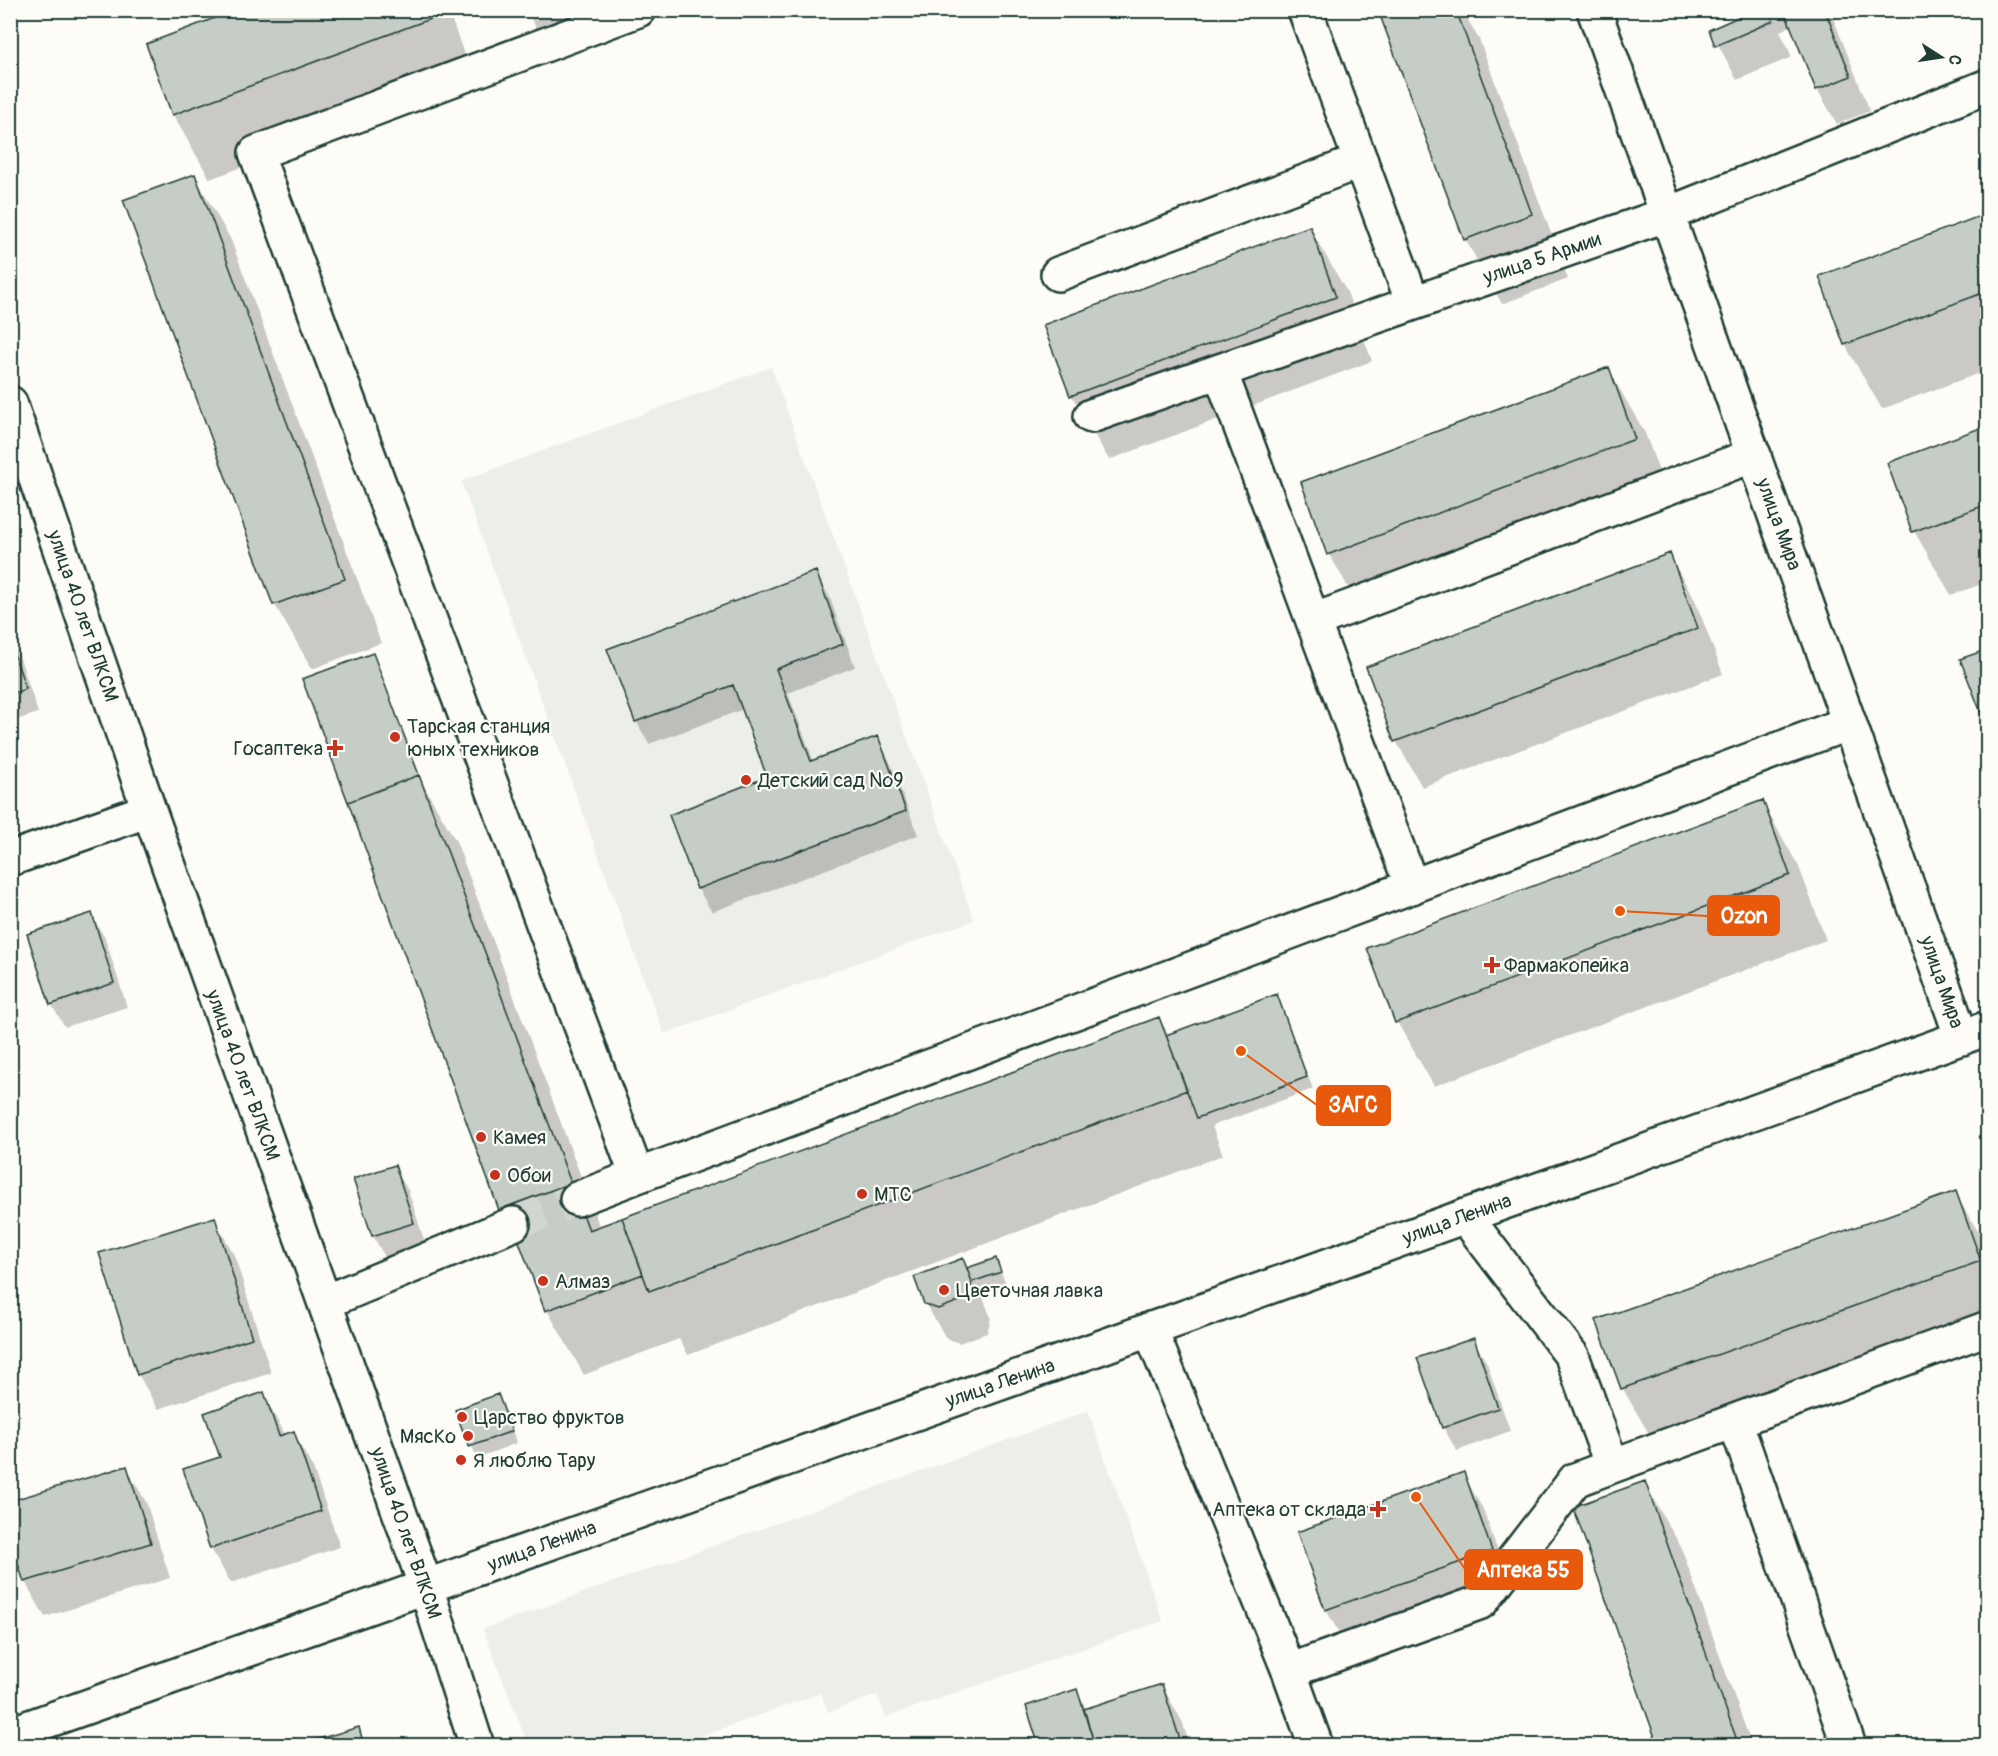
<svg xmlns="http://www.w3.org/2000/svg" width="1998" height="1756" font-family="Pangolin,sans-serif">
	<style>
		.built { fill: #eceee9 }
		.shadow { fill: #0003 }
		.building { fill: #c6cdc7; stroke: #1f3d34; stroke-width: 1.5 }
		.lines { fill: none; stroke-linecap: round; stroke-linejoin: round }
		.minor-tunnel { stroke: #d1d6d0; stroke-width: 33; stroke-dasharray: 33 16; stroke-linecap: butt }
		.minor-casing { stroke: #1f3d34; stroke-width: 38 }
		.major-casing { stroke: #1f3d34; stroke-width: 38 }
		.minor { stroke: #fdfcf7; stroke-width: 33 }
		.major { stroke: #fdfcf7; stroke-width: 33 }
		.poi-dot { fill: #c8321e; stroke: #fdfcf7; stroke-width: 2 }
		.labels { text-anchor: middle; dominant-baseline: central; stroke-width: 4.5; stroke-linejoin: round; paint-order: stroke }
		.street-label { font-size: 20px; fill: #1f3d34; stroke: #fdfcf7 }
		.poi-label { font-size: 20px; fill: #1f3d34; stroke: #fdfcf7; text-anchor: start }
		.leader { fill: none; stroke: #e8590c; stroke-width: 2 }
		.callout-dot { fill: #e8590c; stroke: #fdfcf7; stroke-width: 2 }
		.callout { fill: #e8590c; stroke: #e8590c; stroke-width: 2 }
		.callout-label { font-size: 21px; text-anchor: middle; font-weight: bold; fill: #fff }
	</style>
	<rect width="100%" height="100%" fill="#fdfcf7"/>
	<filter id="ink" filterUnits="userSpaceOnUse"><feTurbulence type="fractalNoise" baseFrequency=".0167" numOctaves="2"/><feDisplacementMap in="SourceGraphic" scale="12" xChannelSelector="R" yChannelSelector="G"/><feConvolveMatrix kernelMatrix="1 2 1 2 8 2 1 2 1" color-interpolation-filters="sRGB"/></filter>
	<g filter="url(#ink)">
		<path class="built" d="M 771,367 L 974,920 L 664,1034 L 461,481 Z
			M 1088,1411 L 1163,1621 L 886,1717 L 877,1695 L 828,1712 L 821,1693 L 677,1745 L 528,1745 L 483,1629 Z"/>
		<path class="shadow" d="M 240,10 L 448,10 L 474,81 L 210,179 L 173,115 L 148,45 Z
			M 526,10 L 674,10 L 552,56 Z
			M 1380,10 L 1462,10 L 1479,39 L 1568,279 L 1502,304 L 1465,239 Z
			M 1756,10 L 1830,10 L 1870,111 L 1837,124 L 1817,89 L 1791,26 L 1780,31 L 1792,57 L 1737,80 L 1711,31 Z
			M 194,175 L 231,240 L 381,643 L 312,669 L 275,605 L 125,201 Z
			M 1988,215 L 1988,370 L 1882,409 L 1845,345 L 1820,277 Z
			M 1309,227 L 1347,292 L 1372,361 L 1109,460 L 1072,396 L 1045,326 Z
			M 1608,369 L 1645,433 L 1671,504 L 1366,618 L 1329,554 Z
			M 1988,427 L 1988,582 L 1951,595 L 1914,531 Z
			M 1669,555 L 1695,600 L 1723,674 L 1422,787 L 1396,741 Z
			M 815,572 L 829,596 L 855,667 L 788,693 L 814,762 L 877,738 L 890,762 L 918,835 L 712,912 L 698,889 L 671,815 L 769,778 L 744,709 L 649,744 L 636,721 Z
			M 10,638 L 17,649 L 38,713 L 10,722 Z
			M 373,654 L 425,788 L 456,841 L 600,1228 L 1159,1018 L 1169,1035 L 1276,996 L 1313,1089 L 1212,1126 L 1223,1155 L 688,1355 L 679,1339 L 584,1375 L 547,1310 L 524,1249 L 500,1209 Z
			M 1762,802 L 1799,867 L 1826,940 L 1434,1086 L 1397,1022 Z
			M 91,915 L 105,938 L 127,1007 L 65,1027 L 51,1004 Z
			M 394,1167 L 408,1190 L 426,1246 L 386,1259 L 373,1236 L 355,1180 Z
			M 1955,1193 L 1988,1248 L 1988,1336 L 1660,1453 L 1623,1389 L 1598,1320 Z
			M 214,1219 L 234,1254 L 271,1373 L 158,1409 L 138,1374 Z
			M 963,1260 L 968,1269 L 995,1260 L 1006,1283 L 981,1292 L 991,1318 L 987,1333 L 959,1343 L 946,1338 L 925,1303 Z
			M 1473,1340 L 1487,1363 L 1510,1431 L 1457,1451 L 1443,1427 Z
			M 263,1394 L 286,1436 L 293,1433 L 313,1468 L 340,1547 L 231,1583 L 211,1549 L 222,1458 Z
			M 498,1396 L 517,1443 L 477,1458 L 457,1411 Z
			M 126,1467 L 146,1502 L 170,1578 L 45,1617 L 25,1582 L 10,1535 Z
			M 1463,1474 L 1483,1509 L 1510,1586 L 1346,1645 L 1326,1610 L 1299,1533 Z
			M 1644,1483 L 1681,1547 L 1752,1746 L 1659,1746 Z
			M 1162,1686 L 1182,1721 L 1190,1746 L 1040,1746 L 1076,1691 L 1087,1710 Z
			M 1988,1700 L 1988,1711 L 1984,1702 Z
			M 358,1729 L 368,1746 L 303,1746 Z"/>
		<path class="building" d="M 236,10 L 436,10 L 438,16 L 172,115 L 146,44 Z
			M 1378,10 L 1456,10 L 1532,214 L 1464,240 Z
			M 1754,10 L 1769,10 L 1773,21 L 1715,46 L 1709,30 Z
			M 1784,10 L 1825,10 L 1851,76 L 1816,90 Z
			M 195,174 L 345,579 L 273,605 L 123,200 Z
			M 1988,213 L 1988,291 L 1844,345 L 1819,276 Z
			M 1310,226 L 1336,297 L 1070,396 L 1043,325 Z
			M 1609,367 L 1635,439 L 1327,555 L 1301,482 Z
			M 1988,425 L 1988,504 L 1912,532 L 1887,463 Z
			M 1670,553 L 1698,628 L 1394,742 L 1366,667 Z
			M 816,571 L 843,644 L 776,669 L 811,761 L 878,736 L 906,811 L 697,889 L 669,815 L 767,777 L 733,685 L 635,722 L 607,649 Z
			M 10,642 L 26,689 L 10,694 Z
			M 1988,649 L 1988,728 L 1987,728 L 1960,659 Z
			M 373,653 L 419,775 L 348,802 L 302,679 Z
			M 419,775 L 571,1183 L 499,1210 L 348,802 Z
			M 1763,800 L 1790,875 L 1395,1023 L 1367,948 Z
			M 92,913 L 114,983 L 50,1005 L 27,934 Z
			M 1277,994 L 1307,1077 L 1197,1118 L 1166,1035 Z
			M 1159,1017 L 1187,1090 L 649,1291 L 622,1218 Z
			M 395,1165 L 414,1223 L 372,1236 L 353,1179 Z
			M 571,1183 L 589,1230 L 622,1218 L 643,1274 L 545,1311 L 506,1207 Z
			M 1956,1191 L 1981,1261 L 1621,1389 L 1596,1320 Z
			M 215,1217 L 252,1338 L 137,1375 L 99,1253 Z
			M 963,1258 L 972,1282 L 968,1298 L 938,1309 L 924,1304 L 914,1277 Z
			M 996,1258 L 1001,1272 L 972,1282 L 967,1268 Z
			M 1474,1338 L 1498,1408 L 1442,1428 L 1417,1358 Z
			M 264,1392 L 279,1436 L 294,1431 L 321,1511 L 210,1549 L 183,1469 L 220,1457 L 204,1413 Z
			M 498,1394 L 512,1431 L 469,1447 L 455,1410 Z
			M 127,1466 L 151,1543 L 24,1582 L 10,1540 L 10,1501 Z
			M 1464,1472 L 1492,1551 L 1325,1610 L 1297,1532 Z
			M 1645,1481 L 1739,1746 L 1658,1746 L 1573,1507 Z
			M 1162,1684 L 1182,1746 L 1095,1746 L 1084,1709 Z
			M 1077,1689 L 1095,1746 L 1039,1746 L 1026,1706 Z
			M 359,1727 L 364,1746 L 302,1746 L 302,1744 Z"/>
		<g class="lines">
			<path class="minor-tunnel" d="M 513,1224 L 577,1199"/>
			<g class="minor-casing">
				<path id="minor" d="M 638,10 L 256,153 L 637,1176 L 1849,723
					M 1305,10 L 1413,303
					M 1058,274 L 1361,161
					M 1220,371 L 1412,887
					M 10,403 L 149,810 L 426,1587 L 477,1746
					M 1091,416 L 1668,214 L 1988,86
					M 1313,621 L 1754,455
					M 10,859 L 149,810
					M 577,1199 L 637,1176
					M 1465,1216 L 1572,1356 L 1612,1466 L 1988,1328
					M 325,1302 L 513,1224
					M 1150,1329 L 1289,1671 L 1316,1746
					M 1735,1421 L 1849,1746
					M 1289,1671 L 1481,1602 L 1575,1480 L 1612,1466"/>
			</g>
			<g class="major-casing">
				<path id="major" d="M 1594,10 L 1962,1038
					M 10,1734 L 1085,1353 L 1988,1028"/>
			</g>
			<use href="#minor" class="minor"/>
			<use href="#major" class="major"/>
		</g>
	</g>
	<g class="poi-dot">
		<circle cx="395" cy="737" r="6"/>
		<path d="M332 739h6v6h6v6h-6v6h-6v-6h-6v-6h6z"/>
		<circle cx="746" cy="780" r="6"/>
		<path d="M1489 956h6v6h6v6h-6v6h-6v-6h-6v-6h6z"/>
		<circle cx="481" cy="1137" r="6"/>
		<circle cx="495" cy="1175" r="6"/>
		<circle cx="862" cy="1194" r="6"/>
		<circle cx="543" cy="1281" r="6"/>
		<circle cx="944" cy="1290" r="6"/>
		<circle cx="462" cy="1417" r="6"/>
		<circle cx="468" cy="1436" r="6"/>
		<circle cx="461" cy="1460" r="6"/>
		<path d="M1375 1500h6v6h6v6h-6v6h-6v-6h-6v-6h6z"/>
	</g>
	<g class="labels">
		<g class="street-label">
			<text transform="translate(1542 258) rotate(-19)">улица 5 Армии</text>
			<text transform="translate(1779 524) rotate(70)">улица Мира</text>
			<text transform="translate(83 616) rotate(71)">улица 40 лет ВЛКСМ</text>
			<text transform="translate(1942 982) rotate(71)">улица Мира</text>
			<text transform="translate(243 1075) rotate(70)">улица 40 лет ВЛКСМ</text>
			<text transform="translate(1457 1219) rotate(-20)">улица Ленина</text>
			<text transform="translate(1000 1383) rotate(-19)">улица Ленина</text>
			<text transform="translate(406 1533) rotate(71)">улица 40 лет ВЛКСМ</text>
			<text transform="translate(542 1546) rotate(-20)">улица Ленина</text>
		</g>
		<g class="poi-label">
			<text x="407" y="726">Тарская станция<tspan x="407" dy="23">юных техников</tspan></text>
			<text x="323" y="748" text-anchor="end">Госаптека</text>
			<text x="758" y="780">Детский сад №9</text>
			<text x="1504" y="965">Фармакопейка</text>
			<text x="493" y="1137">Камея</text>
			<text x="507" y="1175">Обои</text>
			<text x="874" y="1194">МТС</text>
			<text x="555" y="1281">Алмаз</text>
			<text x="956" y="1290">Цветочная лавка</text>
			<text x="474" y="1417">Царство фруктов</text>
			<text x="456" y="1436" text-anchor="end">МясКо</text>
			<text x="473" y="1460">Я люблю Тару</text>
			<text x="1366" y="1509" text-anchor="end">Аптека от склада</text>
		</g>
	</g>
	<path class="leader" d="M1620 911L1708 916M1241 1051L1317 1105M1416 1497L1465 1569"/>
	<g class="callout-dot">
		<circle cx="1620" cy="911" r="6"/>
		<circle cx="1241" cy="1051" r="6"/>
		<circle cx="1416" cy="1497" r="6"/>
	</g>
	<g class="callout">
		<rect x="1708" y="896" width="71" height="39" rx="6"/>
		<rect x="1317" y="1086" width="73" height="39" rx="6"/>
		<rect x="1465" y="1550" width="117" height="39" rx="6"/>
	</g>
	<g class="callout-label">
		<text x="1744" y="923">Ozon</text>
		<text x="1353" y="1112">ЗАГС</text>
		<text x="1523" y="1577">Аптека 55</text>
	</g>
	<rect width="1998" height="1756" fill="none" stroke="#fdfcf7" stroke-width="36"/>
	<rect x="18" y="18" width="1962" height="1720" fill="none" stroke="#1f3d34" stroke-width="2" filter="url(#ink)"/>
	<g transform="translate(1941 57) rotate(102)" stroke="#fdfcf7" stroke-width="4.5" paint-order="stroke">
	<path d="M0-4.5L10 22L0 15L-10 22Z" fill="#1f3d34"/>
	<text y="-9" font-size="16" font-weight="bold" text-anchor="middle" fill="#1f3d34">С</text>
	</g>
</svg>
